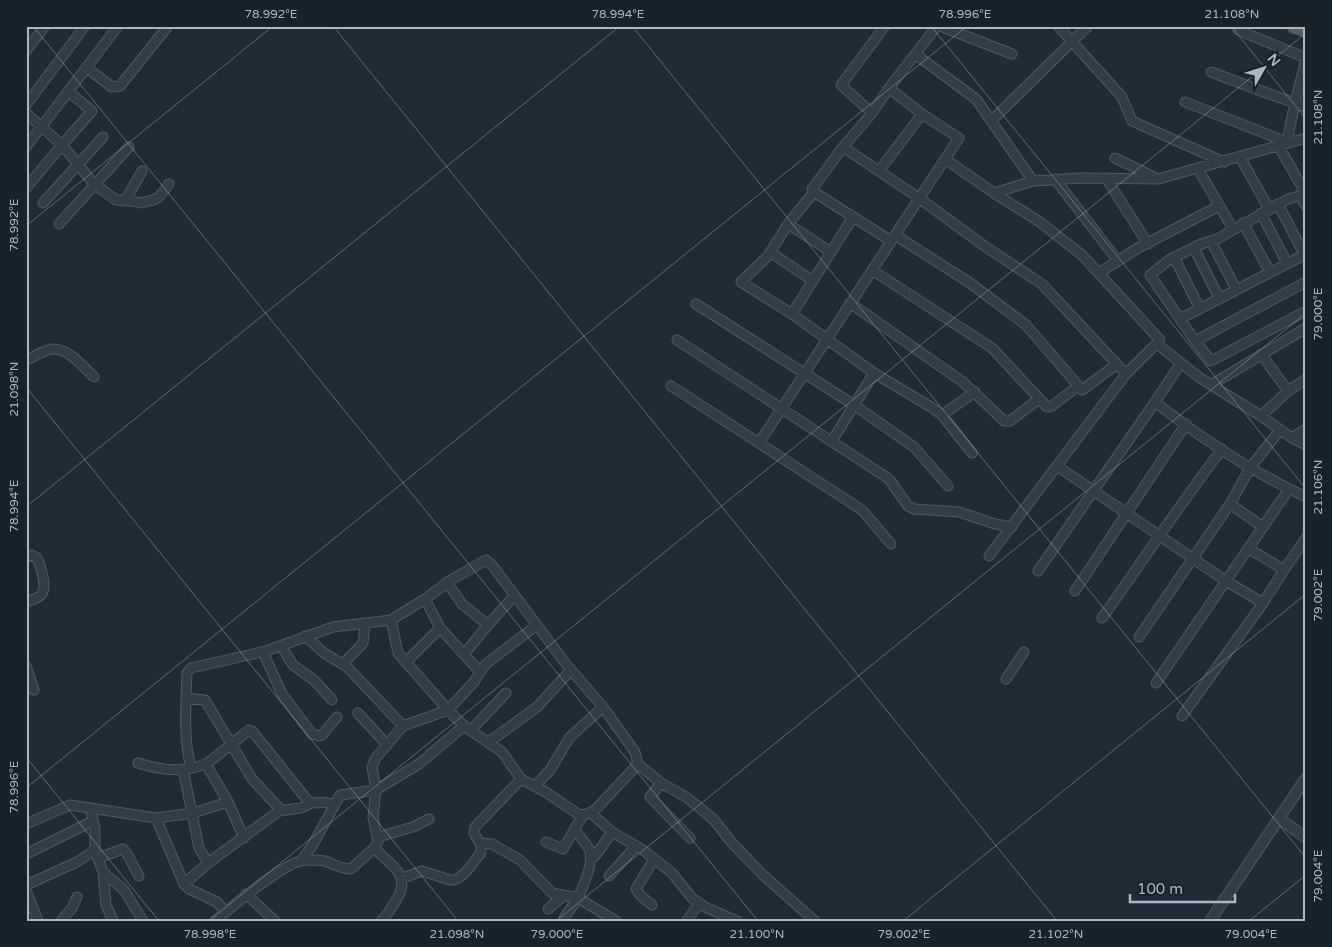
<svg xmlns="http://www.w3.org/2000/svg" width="1332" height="947" font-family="'Varela Round',sans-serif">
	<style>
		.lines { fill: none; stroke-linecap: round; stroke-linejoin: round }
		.minor-casing { stroke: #4e5b66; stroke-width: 11 }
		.tertiary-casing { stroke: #4e5b66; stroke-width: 12 }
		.trunk-casing { stroke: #3b4851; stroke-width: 16 }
		.minor { stroke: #313d47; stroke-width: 9 }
		.tertiary { stroke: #313d47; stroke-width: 10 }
		.trunk { stroke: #5e5c5a; stroke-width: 14 }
		.ticks { fill: none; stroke: #aab8c5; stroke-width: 1; stroke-opacity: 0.45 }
		.neatline { fill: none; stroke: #aab8c5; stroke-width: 2 }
		.ticks-label { font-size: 12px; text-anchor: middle; fill: #aab8c5 }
	</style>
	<rect width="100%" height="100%" fill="#1d2c37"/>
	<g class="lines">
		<g class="minor-casing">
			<path id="minor" d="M 885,26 L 841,85 L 872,113 L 889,88
				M 937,26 L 889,88 L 922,114 L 959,138 L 945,159
				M 940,26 L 1012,54
				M 1058,26 L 1122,97 L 1132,121 L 1224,162
				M 1238,30 L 1306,58
				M 26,51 L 45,26
				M 915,54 L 976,99 L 1033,181
				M 87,68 L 112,87 L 120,86 L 168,26
				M 1211,72 L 1264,92 L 1306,107
				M 1185,102 L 1287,142 L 1295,102 L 1306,60
				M 26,105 L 85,26
				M 26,113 L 62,145 L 94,184 L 116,200 L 132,201 L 141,203 L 153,200 L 159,197 L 169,184
				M 872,113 L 843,147 L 919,198 L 983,245 L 1042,284 L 1126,374 L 1160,340 L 1082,255 L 1040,222 L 994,193
				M 991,121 L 1088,26
				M 1278,145 L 1306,194 L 1288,199 L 1217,239 L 1201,244 L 1169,260 L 1150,275 L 1180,319 L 1306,254
				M 26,147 L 118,26
				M 843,147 L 812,189 L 814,192 L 891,241
				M 1240,157 L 1269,209
				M 1115,158 L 1156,178
				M 1198,169 L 1233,229
				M 879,171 L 922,114
				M 1106,178 L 1148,244
				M 1055,179 L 1118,261
				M 26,188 L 62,145 L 92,111 L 69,92
				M 814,192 L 788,224 L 768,256 L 741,282 L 792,314 L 874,373 L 931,407 L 942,415 L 972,453
				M 1300,196 L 1306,206
				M 125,201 L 142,171
				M 43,203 L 103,137
				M 1278,204 L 1304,254
				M 1261,213 L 1287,263
				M 1243,223 L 1270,272
				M 59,224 L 129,147
				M 788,224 L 831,252
				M 895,235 L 970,283 L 1026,325 L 1082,390 L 1117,364
				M 1211,241 L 1236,289
				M 1194,248 L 1219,298
				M 770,252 L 813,281
				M 1174,257 L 1200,309
				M 872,270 L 992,348 L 1047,407 L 1052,406 L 1078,386
				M 1099,273 L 1138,248 L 1219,206
				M 1306,282 L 1195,341 L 1211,361 L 1306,311
				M 850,303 L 963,382 L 1004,421 L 1010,421 L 1039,399
				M 696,304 L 854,405 L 914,447 L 948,486
				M 792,314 L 853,217
				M 1180,319 L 1195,341
				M 677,340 L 889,479 L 908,506 L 914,509 L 959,512 L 995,524 L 1012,527
				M 1157,344 L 1200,378 L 1261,416 L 1288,391 L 1306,379
				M 1261,354 L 1288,391
				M 26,360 C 34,357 44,350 52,349 C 69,348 83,367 94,377
				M 1181,363 L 1155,402 C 1201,438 1252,472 1306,497
				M 1211,385 L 1306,328
				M 671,386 L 759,443
				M 942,415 L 975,392
				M 1261,416 L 1292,438 L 1306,429
				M 1292,438 L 1306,445
				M 832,441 L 874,373
				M 1057,466 L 1226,581 L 1263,603 L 1182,716
				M 1230,504 L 1263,527
				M 891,544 L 862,510 L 759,443 L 945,159 L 994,193 L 1033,181 L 1081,178 L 1158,179 L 1306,138
				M 1248,548 L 1284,570 L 1263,603
				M 989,556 L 1126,374
				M 26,557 L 32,555 L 37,558 C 40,564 41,570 43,577 C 46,594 43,597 26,602
				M 1284,570 L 1306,538
				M 1038,571 L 1155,402
				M 447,582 L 462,604 L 488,625 L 515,595
				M 1075,591 L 1186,424
				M 425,599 L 440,628 L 480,672
				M 1102,618 C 1142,562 1180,504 1222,449
				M 391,620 L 398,653 L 448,710 L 474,682 L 480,672 L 486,664 L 537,625
				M 305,636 L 324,653 L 347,667 L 403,726
				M 1139,637 L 1230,504 L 1250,468 L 1280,430
				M 281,646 L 293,665 L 315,681 L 332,700
				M 263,652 L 282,694 L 312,734 L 319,736 L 322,735 L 337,717
				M 464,654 L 488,625
				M 407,661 L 440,628
				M 343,664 L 363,643 L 365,624
				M 26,666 L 34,690
				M 1006,679 L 1024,652
				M 1156,683 L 1289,489
				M 186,698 L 205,700 L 252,779 L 281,810
				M 358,713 L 387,745
				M 472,729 L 506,693
				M 489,742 L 537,707 L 571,670
				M 138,763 C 160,770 187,774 209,762 L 249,730 L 253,732 L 308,801 C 316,806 323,799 334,805
				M 206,764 L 228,802 L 244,838
				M 191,768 C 183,737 186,705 187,673 L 191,668 L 266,651 L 333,627 L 391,620 L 425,599 L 451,580 L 486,560 L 492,565 L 566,664 L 603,707 L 635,752 L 638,764 L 661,783 L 686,797 L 700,808 L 714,820 L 732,843 L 763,875 L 815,921
				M 183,769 L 199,848 L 208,863
				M 661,783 L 650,797 L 690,838
				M 535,786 L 550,770 L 570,737 L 603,707
				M 90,808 L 95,829 L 95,850 L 103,872 L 106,905 L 113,921
				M 591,813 L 612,832 L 643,850 L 672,873 L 692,898 L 705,907 L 737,921
				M 156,818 L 184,884 L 189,889 L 217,902 L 225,911
				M 26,824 L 70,805 L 156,818 L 193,813 L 228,802
				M 575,830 C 579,836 585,842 589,849 C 595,862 583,886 578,898 L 616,921
				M 378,837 L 413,827 L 429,819
				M 546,842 L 563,849 L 583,815
				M 480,843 L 492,844 L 520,860 L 552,893 L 578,898 L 564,918
				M 374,848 C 392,866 413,876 395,902 C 391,909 387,916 381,921
				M 26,854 L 93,821
				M 595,856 L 612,832
				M 98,858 L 123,849 C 128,853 134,868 139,876
				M 301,861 L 312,846 L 340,795 L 376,790 L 419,764 L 464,726
				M 103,872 L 124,890 L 143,921
				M 609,876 L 636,846
				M 403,878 L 422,871 L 450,880 C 462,882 473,862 480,854 C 483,846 478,840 474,833 L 475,827 L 521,779
				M 184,884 L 208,863 L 279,811 L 301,808 L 312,803
				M 26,885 L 77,862 L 95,850
				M 26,890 L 38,921
				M 246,894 L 275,921
				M 652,905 L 641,896 L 636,889 L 654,859
				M 548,909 L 563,896
				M 61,921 L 72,908 L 77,897
				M 215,921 C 231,907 286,861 305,860 C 312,860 319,860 325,861 C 334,864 341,869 351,869 L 374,848 L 378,841 L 373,817 L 376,790 L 372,767 L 375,759 L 403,726 L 448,710 L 464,726 L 502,752 L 521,779 L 544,791 L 578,814 C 585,816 590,813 596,809 L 638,764
				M 687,921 L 699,903"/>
		</g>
		<g class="tertiary-casing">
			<path id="tertiary" d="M 1279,818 L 1306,838
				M 1210,921 L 1306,778"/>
		</g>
		<g class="trunk-casing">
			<path id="trunk" d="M 1294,26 L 1306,30"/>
		</g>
		<use href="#minor" class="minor"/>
		<use href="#tertiary" class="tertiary"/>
		<use href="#trunk" class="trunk"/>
	</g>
	<path class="ticks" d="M 33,26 L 758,921M 333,26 L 1057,921M 632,26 L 1306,858M 931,26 L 1306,489M 1231,26 L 1306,119M 26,226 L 273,26M 26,387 L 458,921M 26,507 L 620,26M 26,757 L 159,921M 26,788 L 967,26M 209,921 L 1306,33M 556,921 L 1306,313M 903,921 L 1306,594M 1249,921 L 1306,875"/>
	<rect width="1332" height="947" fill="none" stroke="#17222b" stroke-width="55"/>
	<g transform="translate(1264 68) rotate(51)" stroke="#17222b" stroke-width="4" paint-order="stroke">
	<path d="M0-4L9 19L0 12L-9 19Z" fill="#aab8c5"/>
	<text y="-8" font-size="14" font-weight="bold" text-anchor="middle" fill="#aab8c5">N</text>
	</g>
	<path d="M1130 894v8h105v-8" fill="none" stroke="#aab8c5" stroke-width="2.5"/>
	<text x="1137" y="894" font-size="15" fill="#aab8c5" stroke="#17222b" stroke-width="4" paint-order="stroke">100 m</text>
	<rect x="28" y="28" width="1276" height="892" class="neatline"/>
	<g class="ticks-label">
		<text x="271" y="18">78.992°E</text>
		<text x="618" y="18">78.994°E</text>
		<text x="965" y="18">78.996°E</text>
		<text x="1232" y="18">21.108°N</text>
		<text transform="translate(1318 117) rotate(-90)" y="4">21.108°N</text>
		<text transform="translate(14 225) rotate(-90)" y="4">78.992°E</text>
		<text transform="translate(1318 314) rotate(-90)" y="4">79.000°E</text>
		<text transform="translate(14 389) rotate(-90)" y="4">21.098°N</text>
		<text transform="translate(1318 487) rotate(-90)" y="4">21.106°N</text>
		<text transform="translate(14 506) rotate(-90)" y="4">78.994°E</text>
		<text transform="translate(1318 595) rotate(-90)" y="4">79.002°E</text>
		<text transform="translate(14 787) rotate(-90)" y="4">78.996°E</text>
		<text transform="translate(1318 876) rotate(-90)" y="4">79.004°E</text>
		<text x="210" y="938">78.998°E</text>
		<text x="457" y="938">21.098°N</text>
		<text x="557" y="938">79.000°E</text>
		<text x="757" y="938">21.100°N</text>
		<text x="904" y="938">79.002°E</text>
		<text x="1056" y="938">21.102°N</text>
		<text x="1251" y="938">79.004°E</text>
	</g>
</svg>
